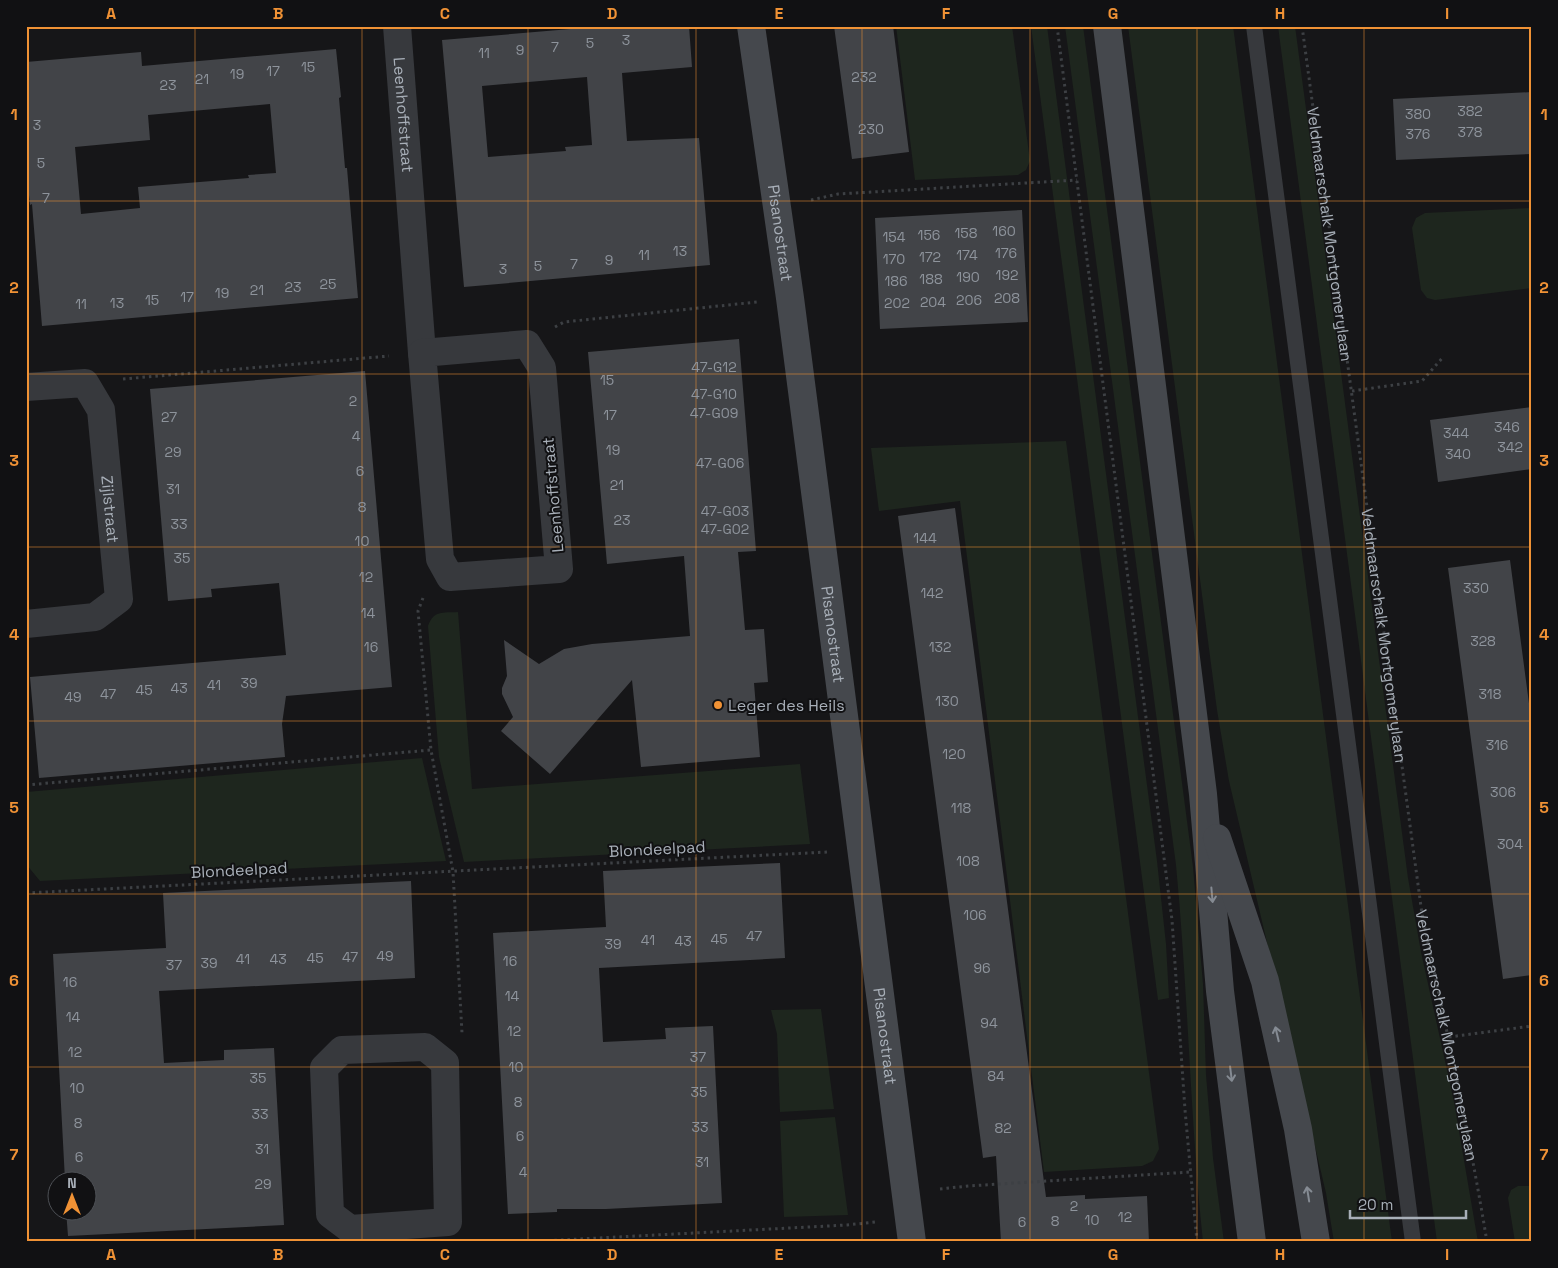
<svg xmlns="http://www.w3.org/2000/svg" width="1558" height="1268" font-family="'Space Grotesk',sans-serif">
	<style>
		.green { fill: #1e261e }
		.building { fill: #424448; fill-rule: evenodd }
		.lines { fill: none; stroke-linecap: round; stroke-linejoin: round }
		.path { stroke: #3d4044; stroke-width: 3; stroke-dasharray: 2.5 4; stroke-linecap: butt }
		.lane { stroke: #37393d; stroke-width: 16 }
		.street { stroke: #37393d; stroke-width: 28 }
		.secondary { stroke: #45484d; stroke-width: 28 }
		.oneway { stroke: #858b93 }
		.grid { fill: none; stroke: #f09235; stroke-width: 1; stroke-opacity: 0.55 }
		.poi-dot { fill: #f09235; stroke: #111113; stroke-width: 2 }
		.labels { text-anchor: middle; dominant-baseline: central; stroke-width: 4; stroke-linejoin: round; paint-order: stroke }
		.number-label { font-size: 14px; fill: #8e949c }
		.street-label { font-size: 16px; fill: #a8afb8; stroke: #111113 }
		.poi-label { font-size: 16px; fill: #a8afb8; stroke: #111113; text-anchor: start }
		.neatline { fill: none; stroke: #f09235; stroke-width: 2 }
		.grid-label { font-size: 16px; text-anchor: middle; font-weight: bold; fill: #f09235 }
	</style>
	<rect width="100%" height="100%" fill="#161618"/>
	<path class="green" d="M 896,26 L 1012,26 L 1030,161 L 1026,170 L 1018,175 L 915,180 Z
		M 1031,26 L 1047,26 L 1157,861 L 1166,944 L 1169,998 L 1158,1000 Z
		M 1065,26 L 1083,26 L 1193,867 L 1203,984 L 1206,1075 L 1213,1158 L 1224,1242 L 1203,1242 C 1190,1116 1188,990 1176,865 Z
		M 1128,26 L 1233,26 L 1392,1242 L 1334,1242 L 1326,1193 L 1229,781 L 1217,710 Z
		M 1278,26 L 1295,26 L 1408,878 L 1421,952 L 1454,1102 L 1478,1242 L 1437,1242 Z
		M 1532,208 L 1532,288 L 1435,300 L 1427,298 L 1421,290 L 1412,228 L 1416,218 L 1425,213 Z
		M 1066,441 L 1159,1149 L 1153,1161 L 1142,1166 L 1044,1172 L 960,501 L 879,511 L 871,448 Z
		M 458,612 L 472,789 L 800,764 L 810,844 L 464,862 L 439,757 L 428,626 C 434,610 442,613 458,612 Z
		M 422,758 L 446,861 L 40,881 L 26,864 L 26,792 Z
		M 821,1009 L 834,1109 L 780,1112 L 777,1034 L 771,1010 Z
		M 835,1117 L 848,1215 L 784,1217 L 780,1121 Z
		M 1518,1186 L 1532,1186 L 1532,1242 L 1515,1242 L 1508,1198 L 1511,1190 Z"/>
	<path class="building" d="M 606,26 L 689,26 L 692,67 L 622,73 L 627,141 L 699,138 L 710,265 L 464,287 L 442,40 ZM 587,77 L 592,145 L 565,147 L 566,151 L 488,157 L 482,86 Z
		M 834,26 L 893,26 L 909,152 L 852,159 Z
		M 336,49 L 341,97 L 339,98 L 345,168 L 347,168 L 358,298 L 42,326 L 32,204 L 30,205 L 26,165 L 26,62 L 141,52 L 142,66 ZM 270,104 L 276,173 L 248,175 L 249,178 L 138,187 L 140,208 L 81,214 L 75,147 L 150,140 L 148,115 Z
		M 1532,92 L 1532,154 L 1396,160 L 1393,99 Z
		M 1022,210 L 1028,322 L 880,329 L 875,218 Z
		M 739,339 L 756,551 L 738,552 L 745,630 L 764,629 L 768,682 L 754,683 L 760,757 L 641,767 L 632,680 L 550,774 L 501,731 L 513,717 L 502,694 L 502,688 L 507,676 L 504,640 L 539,664 L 564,649 L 592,644 L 690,636 L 684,556 L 607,564 L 588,352 Z
		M 365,371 L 392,687 L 286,696 L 282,724 L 285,757 L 39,778 L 30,677 L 286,655 L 279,583 L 211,589 L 212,597 L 168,601 L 150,389 Z
		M 1532,407 L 1532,469 L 1438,482 L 1430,420 Z
		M 955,508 L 1046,1197 L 1085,1195 L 1085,1199 L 1147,1196 L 1149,1242 L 1001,1242 L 996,1156 L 983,1158 L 898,516 Z
		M 1510,560 L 1532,726 L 1532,975 L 1503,979 L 1448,568 Z
		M 780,863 L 785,958 L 599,968 L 603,1042 L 666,1039 L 665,1028 L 713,1026 L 722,1203 L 606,1209 L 557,1209 L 557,1212 L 508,1214 L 493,933 L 606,927 L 603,871 Z
		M 411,881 L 415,978 L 159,991 L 164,1063 L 224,1060 L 224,1050 L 274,1048 L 284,1225 L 68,1236 L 66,1210 L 88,1210 L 88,1180 L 65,1180 L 53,954 L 166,948 L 163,893 Z"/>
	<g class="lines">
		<g class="path">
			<path d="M 1057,26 L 1172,920 L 1185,1110 L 1197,1242"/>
			<path id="s1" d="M 1302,26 L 1422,914 C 1445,1023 1469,1132 1487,1242"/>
			<path d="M 811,200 L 838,194 L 1077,180"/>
			<path d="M 555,327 L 564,322 L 757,302"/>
			<path d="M 123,379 L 389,356"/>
			<path d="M 1352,391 L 1422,381 L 1444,356"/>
			<path d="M 423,598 L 418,611 L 431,750 L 453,872 L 462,1033"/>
			<path d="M 26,785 L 431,750"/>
			<path d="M 26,893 L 827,852"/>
			<path d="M 1449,1037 L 1532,1026"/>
			<path d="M 940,1189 L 968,1186 L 1190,1172"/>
			<path d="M 522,1242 L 847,1225 L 875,1222"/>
		</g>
		<path class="lane" d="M 1254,26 L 1413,1242"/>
		<g class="street">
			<path id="s2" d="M 397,26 L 422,353"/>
			<path d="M 527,344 L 542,368 L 559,569 L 450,577 L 440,559 L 422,353 Z"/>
			<path id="s3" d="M 26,387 L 85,383 L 101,410 L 119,599 L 95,617 L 26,624"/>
			<path d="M 425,1047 L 445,1063 L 448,1222 L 350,1229 L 330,1214 L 324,1068 L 342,1050 Z"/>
		</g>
		<g class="secondary">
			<path id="s4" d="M 751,26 L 790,298 L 912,1242"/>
			<path d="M 1107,26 L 1203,794 L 1220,991 L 1252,1242"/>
			<path d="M 1217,838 L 1265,981 L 1298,1129 L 1316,1242"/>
		</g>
	</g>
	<defs><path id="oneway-shaft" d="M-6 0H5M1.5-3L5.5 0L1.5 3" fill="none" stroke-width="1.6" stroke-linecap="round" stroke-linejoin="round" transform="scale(1.25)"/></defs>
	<g class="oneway">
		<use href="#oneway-shaft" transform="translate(1212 895) rotate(85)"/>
		<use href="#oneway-shaft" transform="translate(1277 1034) rotate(-103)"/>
		<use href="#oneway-shaft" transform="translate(1231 1074) rotate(83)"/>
		<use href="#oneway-shaft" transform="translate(1308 1194) rotate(-99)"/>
	</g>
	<path class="grid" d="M 195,26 L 195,1242M 362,26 L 362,1242M 528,26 L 528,1242M 696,26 L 696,1242M 862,26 L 862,1242M 1030,26 L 1030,1242M 1197,26 L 1197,1242M 1364,26 L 1364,1242M 26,201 L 1532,201M 26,374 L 1532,374M 26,547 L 1532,547M 26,721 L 1532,721M 26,894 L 1532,894M 26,1067 L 1532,1067"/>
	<circle class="poi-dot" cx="718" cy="705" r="5"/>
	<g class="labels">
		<g class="number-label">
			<text x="626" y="40">3</text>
			<text x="590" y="43">5</text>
			<text x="555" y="47">7</text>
			<text x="520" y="50">9</text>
			<text x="484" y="53">11</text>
			<text x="308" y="67">15</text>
			<text x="273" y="71">17</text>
			<text x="237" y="74">19</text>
			<text x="864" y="77">232</text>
			<text x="202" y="79">21</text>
			<text x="168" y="85">23</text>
			<text x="1470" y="111">382</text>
			<text x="1418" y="114">380</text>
			<text x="37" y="125">3</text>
			<text x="871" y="129">230</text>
			<text x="1470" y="132">378</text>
			<text x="1418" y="134">376</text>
			<text x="41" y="163">5</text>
			<text x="46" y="198">7</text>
			<text x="1004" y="231">160</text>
			<text x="966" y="233">158</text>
			<text x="929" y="235">156</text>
			<text x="894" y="237">154</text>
			<text x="680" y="251">13</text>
			<text x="1006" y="253">176</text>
			<text x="644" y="255">11</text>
			<text x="967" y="255">174</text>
			<text x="930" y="257">172</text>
			<text x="894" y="259">170</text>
			<text x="609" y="260">9</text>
			<text x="574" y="264">7</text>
			<text x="538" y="266">5</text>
			<text x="503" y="269">3</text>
			<text x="1007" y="275">192</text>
			<text x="968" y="277">190</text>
			<text x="931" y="279">188</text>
			<text x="896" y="281">186</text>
			<text x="328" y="284">25</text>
			<text x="293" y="287">23</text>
			<text x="257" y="290">21</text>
			<text x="222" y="293">19</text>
			<text x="187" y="297">17</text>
			<text x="1007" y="298">208</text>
			<text x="152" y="300">15</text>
			<text x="969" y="300">206</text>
			<text x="933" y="302">204</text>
			<text x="117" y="303">13</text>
			<text x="897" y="303">202</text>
			<text x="81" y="304">11</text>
			<text x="714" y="367">47-G12</text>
			<text x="607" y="380">15</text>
			<text x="714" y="394">47-G10</text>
			<text x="353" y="401">2</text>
			<text x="714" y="413">47-G09</text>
			<text x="610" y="415">17</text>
			<text x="169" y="417">27</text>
			<text x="1507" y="427">346</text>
			<text x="1456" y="433">344</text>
			<text x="356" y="436">4</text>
			<text x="1510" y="447">342</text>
			<text x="613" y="450">19</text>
			<text x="173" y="452">29</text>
			<text x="1458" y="454">340</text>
			<text x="720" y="463">47-G06</text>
			<text x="360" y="471">6</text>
			<text x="617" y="485">21</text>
			<text x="173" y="489">31</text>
			<text x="362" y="507">8</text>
			<text x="725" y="511">47-G03</text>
			<text x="622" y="520">23</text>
			<text x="179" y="524">33</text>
			<text x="725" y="529">47-G02</text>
			<text x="925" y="538">144</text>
			<text x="362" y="541">10</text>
			<text x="182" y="558">35</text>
			<text x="366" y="577">12</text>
			<text x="1476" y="588">330</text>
			<text x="932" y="593">142</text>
			<text x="368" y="613">14</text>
			<text x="1483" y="641">328</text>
			<text x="371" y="647">16</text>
			<text x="940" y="647">132</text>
			<text x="249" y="683">39</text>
			<text x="214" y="685">41</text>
			<text x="179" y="688">43</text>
			<text x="144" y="690">45</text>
			<text x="108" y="694">47</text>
			<text x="1490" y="694">318</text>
			<text x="73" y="697">49</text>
			<text x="947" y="701">130</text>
			<text x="1497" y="745">316</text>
			<text x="954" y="754">120</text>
			<text x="1503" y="792">306</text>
			<text x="961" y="808">118</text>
			<text x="1510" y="844">304</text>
			<text x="968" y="861">108</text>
			<text x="975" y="915">106</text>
			<text x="754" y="936">47</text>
			<text x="719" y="939">45</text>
			<text x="648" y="940">41</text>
			<text x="683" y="941">43</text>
			<text x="613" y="944">39</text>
			<text x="385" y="956">49</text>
			<text x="350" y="957">47</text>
			<text x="315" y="958">45</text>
			<text x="243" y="959">41</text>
			<text x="278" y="959">43</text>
			<text x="510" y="961">16</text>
			<text x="209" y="963">39</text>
			<text x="174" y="965">37</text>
			<text x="982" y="968">96</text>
			<text x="70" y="982">16</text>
			<text x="512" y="996">14</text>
			<text x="73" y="1017">14</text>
			<text x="989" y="1023">94</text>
			<text x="514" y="1031">12</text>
			<text x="75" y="1052">12</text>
			<text x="698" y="1057">37</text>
			<text x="516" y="1067">10</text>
			<text x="996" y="1076">84</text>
			<text x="258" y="1078">35</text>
			<text x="77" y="1088">10</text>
			<text x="699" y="1092">35</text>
			<text x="518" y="1102">8</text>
			<text x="260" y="1114">33</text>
			<text x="78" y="1123">8</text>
			<text x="700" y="1127">33</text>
			<text x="1003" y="1128">82</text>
			<text x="520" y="1136">6</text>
			<text x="262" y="1149">31</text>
			<text x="79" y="1157">6</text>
			<text x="702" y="1162">31</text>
			<text x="523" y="1172">4</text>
			<text x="263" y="1184">29</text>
			<text x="1074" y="1206">2</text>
			<text x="1125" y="1217">12</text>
			<text x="1092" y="1220">10</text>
			<text x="1055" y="1221">8</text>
			<text x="1022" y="1222">6</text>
		</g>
		<g class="street-label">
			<text stroke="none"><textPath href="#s2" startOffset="89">Leenhoffstraat</textPath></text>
			<text stroke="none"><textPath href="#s4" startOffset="209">Pisanostraat</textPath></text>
			<text stroke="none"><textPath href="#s1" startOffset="210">Veldmaarschalk Montgomerylaan</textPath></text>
			<text transform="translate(553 495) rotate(-95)">Leenhoffstraat</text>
			<text stroke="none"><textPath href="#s3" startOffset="190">Zijlstraat</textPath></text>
			<text stroke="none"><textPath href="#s4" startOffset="614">Pisanostraat</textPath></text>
			<text stroke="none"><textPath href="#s1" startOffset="615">Veldmaarschalk Montgomerylaan</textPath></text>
			<text transform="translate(657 849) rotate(-3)">Blondeelpad</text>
			<text transform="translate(239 870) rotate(-3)">Blondeelpad</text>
			<text stroke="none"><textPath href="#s4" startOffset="1019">Pisanostraat</textPath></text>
			<text stroke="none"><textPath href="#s1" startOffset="1020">Veldmaarschalk Montgomerylaan</textPath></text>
		</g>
		<g class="poi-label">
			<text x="728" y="705">Leger des Heils</text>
		</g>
	</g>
	<rect width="1558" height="1268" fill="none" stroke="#111113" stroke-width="55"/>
	<g transform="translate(72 1196)"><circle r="24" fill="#111113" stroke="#4d5055"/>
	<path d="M0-4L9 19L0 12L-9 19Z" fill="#f09235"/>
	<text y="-8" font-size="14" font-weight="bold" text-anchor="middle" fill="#a8afb8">N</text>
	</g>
	<path d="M1350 1210v8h116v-8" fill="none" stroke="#a8afb8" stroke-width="2.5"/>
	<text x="1358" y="1210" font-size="15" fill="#a8afb8" stroke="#111113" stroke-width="4" paint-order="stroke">20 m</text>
	<rect x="28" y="28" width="1502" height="1212" class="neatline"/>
	<g class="grid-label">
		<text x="111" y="19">A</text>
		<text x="278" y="19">B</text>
		<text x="445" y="19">C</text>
		<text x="612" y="19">D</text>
		<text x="779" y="19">E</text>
		<text x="946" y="19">F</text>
		<text x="1113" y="19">G</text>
		<text x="1280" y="19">H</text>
		<text x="1447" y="19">I</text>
		<text x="14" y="120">1</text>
		<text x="1544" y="120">1</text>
		<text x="14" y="293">2</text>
		<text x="1544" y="293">2</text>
		<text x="14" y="466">3</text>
		<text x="1544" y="466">3</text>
		<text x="14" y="640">4</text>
		<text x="1544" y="640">4</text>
		<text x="14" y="813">5</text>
		<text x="1544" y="813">5</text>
		<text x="14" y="986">6</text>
		<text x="1544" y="986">6</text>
		<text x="14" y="1160">7</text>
		<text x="1544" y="1160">7</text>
		<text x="111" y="1260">A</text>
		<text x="278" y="1260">B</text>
		<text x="445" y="1260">C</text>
		<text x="612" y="1260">D</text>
		<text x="779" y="1260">E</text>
		<text x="946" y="1260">F</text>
		<text x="1113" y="1260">G</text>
		<text x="1280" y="1260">H</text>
		<text x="1447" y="1260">I</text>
	</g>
</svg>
